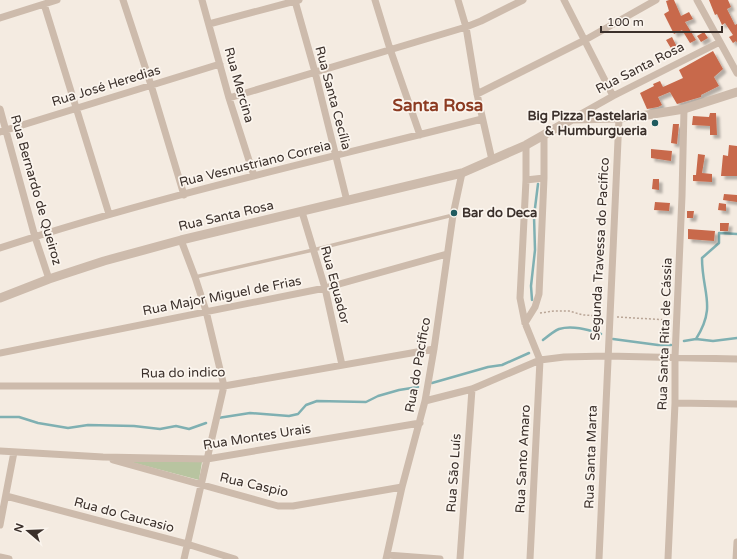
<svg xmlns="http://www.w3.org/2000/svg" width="737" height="559" font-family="'Varela Round',sans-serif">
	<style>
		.green { fill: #b8c4a0 }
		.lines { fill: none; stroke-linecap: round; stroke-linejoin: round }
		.stream { stroke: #7fb0b2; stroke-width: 2.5 }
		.building { fill: #c8694b; filter: url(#shadow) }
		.path { stroke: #b9a596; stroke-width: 1.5; stroke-dasharray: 2 2; stroke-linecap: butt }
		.service { stroke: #cdbbac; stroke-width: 3.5 }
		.minor { stroke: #cdbbac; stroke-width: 7 }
		.tertiary { stroke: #cdbbac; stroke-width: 9 }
		.poi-dot { fill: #1f5a5e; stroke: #fbf5ee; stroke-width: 1.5 }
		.labels { text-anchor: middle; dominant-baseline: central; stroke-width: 3.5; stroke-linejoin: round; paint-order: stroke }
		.street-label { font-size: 13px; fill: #3b302b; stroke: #fbf5ee }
		.poi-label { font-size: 13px; font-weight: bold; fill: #3b302b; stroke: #fbf5ee; text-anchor: end }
		.district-label { font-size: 17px; font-weight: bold; fill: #8c3b22; stroke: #fbf5ee }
	</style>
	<defs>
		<filter id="shadow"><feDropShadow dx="3.5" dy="3.5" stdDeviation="1" flood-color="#0004"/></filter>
	</defs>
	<rect width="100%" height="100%" fill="#f4ebe1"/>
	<path class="green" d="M 123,460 L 202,462 L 199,480 Z"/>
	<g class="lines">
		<path class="stream" d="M 532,300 L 531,286 L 535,250 L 534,216 L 538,184
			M 613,339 L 658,345 L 671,345
			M 696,339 C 717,306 702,293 702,258 L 719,243 L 719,233 L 737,234
			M 543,340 C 548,336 554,331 559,329 C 573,325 588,330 601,334
			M 684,341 L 696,339 L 713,341 L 737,338
			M 432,383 L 488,367 L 502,365 L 529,353
			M 0,417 L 19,417 L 38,423 L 68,428 L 88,425 L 134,426 L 160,429 L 176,426 L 189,429 L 206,423
			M 218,418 L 250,413 L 289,416 L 298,414 L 306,405 L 317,401 L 366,402 L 378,396 L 399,390 L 418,387"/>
	</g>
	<path class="building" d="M 669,0 L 674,0 L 681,16 L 689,12 L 693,19 L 685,22 L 696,40 L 690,43 L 682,30 L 674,34 L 664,14 L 669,11 L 666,1 Z
		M 709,0 L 728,0 L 731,7 L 727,9 L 735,25 L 737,24 L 737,43 L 736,41 L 733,43 L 729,37 L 733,35 L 725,23 L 722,25 L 717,14 L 715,15 Z
		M 704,32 L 708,38 L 701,42 L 697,36 Z
		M 672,37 L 677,47 L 672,50 L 666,40 Z
		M 713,51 L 723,69 L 714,77 L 719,86 L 701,95 L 701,97 L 677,104 L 670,92 L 658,97 L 662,105 L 658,107 L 647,109 L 640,93 L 654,86 L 653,84 L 660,81 L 663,87 L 683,78 L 679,70 Z
		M 710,113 L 716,113 L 717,135 L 710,135 L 710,126 L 692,125 L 693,116 L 709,117 Z
		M 673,124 L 679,124 L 677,144 L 671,143 Z
		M 729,145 L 737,146 L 737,176 L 721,176 L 723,155 L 728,156 Z
		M 651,149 L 672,151 L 671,161 L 651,158 Z
		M 698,154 L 705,155 L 702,173 L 712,174 L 712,182 L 693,181 L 693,175 L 696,175 Z
		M 653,179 L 659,179 L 659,190 L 652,189 Z
		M 724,194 L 737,195 L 737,202 L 723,200 Z
		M 655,202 L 670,203 L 669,211 L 654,210 Z
		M 719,203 L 726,204 L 726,211 L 718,210 Z
		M 687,211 L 694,211 L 693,218 L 687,218 Z
		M 720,223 L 729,223 L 728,231 L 720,231 Z
		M 688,229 L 715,231 L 714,241 L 688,239 Z"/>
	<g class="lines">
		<path class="path" d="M 540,313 L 554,311 L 569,311 L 583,315 L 603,316
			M 617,317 L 669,320"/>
		<path class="service" d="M 195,277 L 313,250 L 453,215"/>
		<path class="minor" d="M 123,0 L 151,85 L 184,195
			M 202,0 L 229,98 L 254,176
			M 375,0 L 390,49 L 420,135
			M 458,0 L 466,27 L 477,94 L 492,160
			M 564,0 L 613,96
			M 697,0 L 737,73
			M 295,1 L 315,72 L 347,201
			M 44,4 L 109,214
			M 0,18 L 57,0
			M 209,24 L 299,0
			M 477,94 L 585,40 L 656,0
			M 229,98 L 466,27 L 481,21 L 523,0
			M 0,109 L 35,237 L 49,279
			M 572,119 L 613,96 L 720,42
			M 0,132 L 220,64
			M 526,145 L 526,180 L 520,298 L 525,323 L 540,360 L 530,559
			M 526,180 L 544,178
			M 302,212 L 325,288 L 342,365
			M 181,240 L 195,277 L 206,311 L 224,386 L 184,559
			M 0,248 C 158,196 321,160 482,119
			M 525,323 L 535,307 L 539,294 L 544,178 L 544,134
			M 0,353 L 325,288 L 447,254
			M 0,386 L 224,386 L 434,349
			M 425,401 L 472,389 L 540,360 L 564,357 L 607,356 L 737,359
			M 675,403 L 737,404
			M 0,451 L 103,457 L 207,459 L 420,423
			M 113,460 L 278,506 L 293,506 L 402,487
			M 6,496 L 187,544 L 235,559
			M 0,525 L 14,452
			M 387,555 L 440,559
			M 0,557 L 9,559
			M 386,559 L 402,487 L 425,401 L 434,349 L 453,215 L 462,173
			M 460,559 L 472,389
			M 599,559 L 619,118
			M 668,559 L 675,403 L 675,357 L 682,196 L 684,109
			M 736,559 L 737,542"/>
		<path class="tertiary" d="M 0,298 L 49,279 L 104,261 L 181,240 L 462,173 L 526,145 L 572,119 L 619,118 L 641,116 L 684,109 L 737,92"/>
	</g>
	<g class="poi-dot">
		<circle cx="655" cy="123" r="4"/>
		<circle cx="454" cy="213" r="4"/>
	</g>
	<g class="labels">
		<g class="street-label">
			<text transform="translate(640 68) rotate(-27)">Rua Santa Rosa</text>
			<text transform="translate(239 85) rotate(74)">Rua Mercina</text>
			<text transform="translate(106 86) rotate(-17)">Rua José Heredias</text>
			<text transform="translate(333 98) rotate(75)">Rua Santa Cecília</text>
			<text transform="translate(255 164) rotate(-14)">Rua Vesnustriano Correia</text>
			<text transform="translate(36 190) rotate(74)">Rua Bernardo de Queiroz</text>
			<text transform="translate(226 216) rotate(-13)">Rua Santa Rosa</text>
			<text transform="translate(600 249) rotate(-87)">Segunda Travessa do Pacifico</text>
			<text transform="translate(335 285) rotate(75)">Rua Equador</text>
			<text transform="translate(222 296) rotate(-11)">Rua Major Miguel de Frias</text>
			<text transform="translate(665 334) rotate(-88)">Rua Santa Rita de Cássia</text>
			<text transform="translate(418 365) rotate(-80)">Rua do Pacifico</text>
			<text transform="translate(183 373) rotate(-1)">Rua do indico</text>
			<text transform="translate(257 437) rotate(-9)">Rua Montes Urais</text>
			<text transform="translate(591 457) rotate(-88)">Rua Santa Marta</text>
			<text transform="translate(523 459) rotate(-87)">Rua Santo Amaro</text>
			<text transform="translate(454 473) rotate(-86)">Rua São Luís</text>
			<text transform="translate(254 485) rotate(13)">Rua Caspio</text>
			<text transform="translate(124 515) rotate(15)">Rua do Caucasio</text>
		</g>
		<g class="poi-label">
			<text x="647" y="116">Big Pizza Pastelaria<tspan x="647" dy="15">&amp; Humburgueria</tspan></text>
			<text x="462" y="213" text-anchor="start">Bar do Deca</text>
		</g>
		<g class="district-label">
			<text x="438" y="105">Santa Rosa</text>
		</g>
	</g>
	<g transform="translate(28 531) rotate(289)" stroke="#fbf5ee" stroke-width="3" paint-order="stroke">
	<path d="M0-3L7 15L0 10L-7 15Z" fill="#3b302b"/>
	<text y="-6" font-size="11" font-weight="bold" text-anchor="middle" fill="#3b302b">N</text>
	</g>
	<path d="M601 26v6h121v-6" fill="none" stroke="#3b302b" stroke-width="2"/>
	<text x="607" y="26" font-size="12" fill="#3b302b" stroke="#fbf5ee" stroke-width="3" paint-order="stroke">100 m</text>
</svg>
